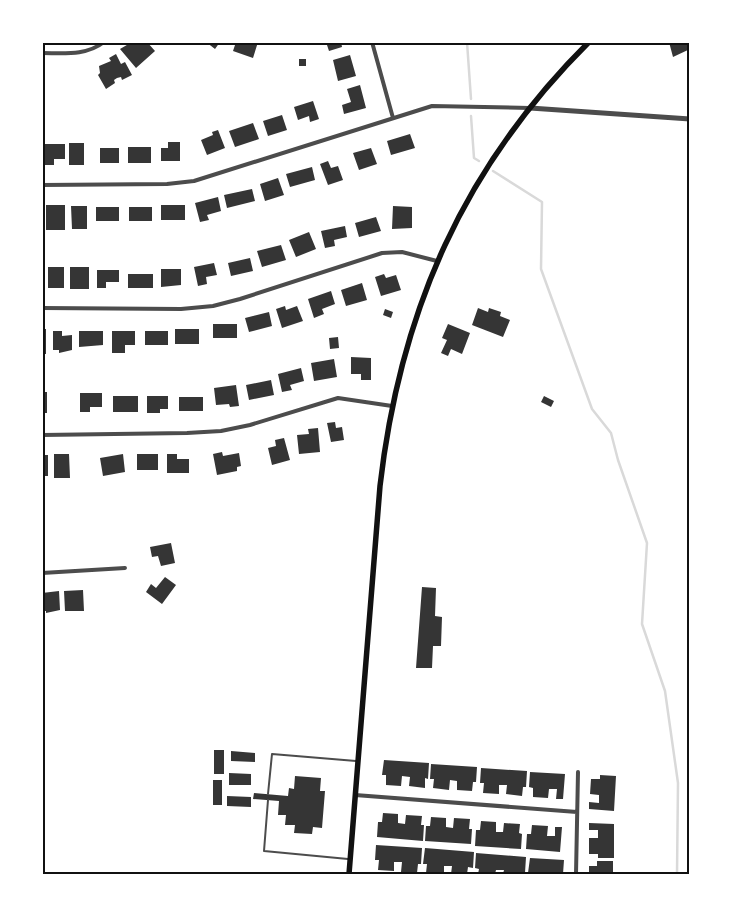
<svg xmlns="http://www.w3.org/2000/svg" width="732" height="917" font-family="Signika,sans-serif">
	<style>
		.lines { fill: none; stroke-linecap: round; stroke-linejoin: round }
		.stream { stroke: #d9d9d9; stroke-width: 2.5 }
		.building { fill: #353535 }
		.service { stroke: #4c4c4c; stroke-width: 2 }
		.minor { stroke: #4c4c4c; stroke-width: 4 }
		.tertiary { stroke: #4c4c4c; stroke-width: 5 }
		.secondary { stroke: #111; stroke-width: 5.5 }
		.neatline { fill: none; stroke: #111; stroke-width: 2 }
	</style>
	<rect width="100%" height="100%" fill="#fff"/>
	<g class="lines">
		<path class="stream" d="M 467,42 L 471,99
			M 471,116 L 474,158 L 479,161
			M 493,171 L 542,202 L 541,269 L 592,409 L 611,433 L 618,460 L 647,543 L 642,624 L 665,691 L 678,783 L 677,874"/>
	</g>
	<path class="building" d="M 132,42 L 147,42 L 155,51 L 136,68 L 120,49 Z
		M 206,42 L 220,42 L 215,49 Z
		M 236,42 L 258,42 L 253,58 L 233,51 Z
		M 326,42 L 341,42 L 342,47 L 329,51 Z
		M 669,42 L 690,42 L 690,49 L 673,57 Z
		M 116,54 L 121,64 L 125,62 L 132,75 L 122,80 L 121,77 L 117,78 L 114,80 L 115,83 L 106,89 L 98,75 L 100,73 L 99,66 L 111,61 L 109,58 Z
		M 350,55 L 356,76 L 338,81 L 333,60 Z
		M 299,59 L 306,59 L 306,66 L 299,66 Z
		M 360,85 L 366,108 L 344,114 L 342,105 L 351,102 L 347,89 Z
		M 313,101 L 319,119 L 310,122 L 309,116 L 298,120 L 294,107 Z
		M 282,115 L 287,130 L 268,136 L 263,121 Z
		M 253,123 L 259,139 L 235,147 L 229,131 Z
		M 218,130 L 225,148 L 207,155 L 201,140 L 213,135 L 212,132 Z
		M 410,134 L 415,148 L 391,155 L 387,141 Z
		M 168,142 L 180,142 L 180,161 L 161,161 L 161,148 L 168,148 Z
		M 69,143 L 84,143 L 84,165 L 69,165 Z
		M 45,144 L 65,144 L 65,159 L 54,159 L 54,165 L 45,165 Z
		M 128,147 L 151,147 L 151,163 L 128,163 Z
		M 100,148 L 119,148 L 119,163 L 100,163 Z
		M 371,148 L 377,164 L 359,170 L 353,153 Z
		M 328,161 L 331,168 L 338,166 L 343,180 L 328,185 L 320,164 Z
		M 312,167 L 315,180 L 290,187 L 286,174 Z
		M 278,178 L 284,195 L 265,201 L 260,184 Z
		M 252,189 L 255,201 L 227,208 L 224,195 Z
		M 218,197 L 221,211 L 207,215 L 209,220 L 200,222 L 195,203 Z
		M 46,205 L 65,205 L 65,230 L 46,230 Z
		M 161,205 L 185,205 L 185,220 L 161,220 Z
		M 71,206 L 87,206 L 87,229 L 72,229 Z
		M 393,206 L 412,207 L 412,228 L 392,229 Z
		M 96,207 L 119,207 L 119,221 L 96,221 Z
		M 129,207 L 152,207 L 152,221 L 129,221 Z
		M 376,217 L 381,231 L 359,237 L 355,223 Z
		M 345,226 L 347,237 L 334,240 L 335,246 L 325,248 L 321,231 Z
		M 309,232 L 316,249 L 296,257 L 289,240 Z
		M 281,245 L 286,260 L 262,267 L 257,251 Z
		M 250,258 L 253,271 L 231,276 L 228,263 Z
		M 214,263 L 217,275 L 206,277 L 207,284 L 198,286 L 194,267 Z
		M 48,267 L 64,267 L 64,288 L 48,288 Z
		M 70,267 L 89,267 L 89,289 L 70,289 Z
		M 161,269 L 181,269 L 181,285 L 161,287 Z
		M 97,270 L 119,270 L 119,282 L 106,282 L 106,288 L 97,288 Z
		M 128,274 L 153,274 L 153,288 L 128,288 Z
		M 384,274 L 386,278 L 396,275 L 401,290 L 381,296 L 375,277 Z
		M 362,283 L 367,300 L 346,306 L 341,290 Z
		M 331,291 L 335,304 L 322,309 L 324,314 L 314,318 L 308,299 Z
		M 285,306 L 286,310 L 297,306 L 303,321 L 282,328 L 276,309 Z
		M 478,308 L 488,312 L 489,308 L 501,312 L 500,316 L 510,320 L 503,337 L 472,325 Z
		M 385,309 L 393,312 L 391,318 L 383,315 Z
		M 269,312 L 272,326 L 249,332 L 245,318 Z
		M 213,324 L 237,324 L 237,338 L 213,338 Z
		M 448,324 L 470,333 L 462,354 L 451,349 L 448,356 L 441,353 L 447,340 L 442,338 Z
		M 42,329 L 46,329 L 46,354 L 42,354 Z
		M 175,329 L 199,329 L 199,344 L 175,344 Z
		M 53,331 L 62,331 L 62,336 L 72,335 L 72,350 L 59,353 L 59,350 L 53,350 Z
		M 79,331 L 103,331 L 103,345 L 79,347 Z
		M 112,331 L 135,331 L 135,345 L 125,345 L 125,353 L 112,353 Z
		M 145,331 L 168,331 L 168,345 L 145,345 Z
		M 338,337 L 339,348 L 330,349 L 329,338 Z
		M 351,357 L 371,358 L 371,380 L 361,380 L 361,374 L 351,374 Z
		M 334,359 L 337,377 L 314,381 L 311,363 Z
		M 301,368 L 304,381 L 290,385 L 292,390 L 282,392 L 278,374 Z
		M 271,380 L 274,395 L 249,400 L 246,385 Z
		M 236,385 L 239,406 L 230,407 L 229,404 L 216,405 L 214,388 Z
		M 42,392 L 47,392 L 47,413 L 42,413 Z
		M 80,393 L 102,393 L 102,407 L 90,407 L 90,412 L 80,412 Z
		M 113,396 L 138,396 L 138,412 L 113,412 Z
		M 147,396 L 168,396 L 168,409 L 160,409 L 160,413 L 147,413 Z
		M 544,396 L 554,401 L 551,407 L 541,402 Z
		M 179,397 L 203,397 L 203,411 L 179,411 Z
		M 335,422 L 336,428 L 342,427 L 344,440 L 331,442 L 327,423 Z
		M 318,428 L 320,452 L 299,454 L 297,435 L 309,434 L 308,429 Z
		M 284,438 L 290,460 L 272,465 L 268,448 L 276,446 L 275,440 Z
		M 222,452 L 223,456 L 239,453 L 241,466 L 237,467 L 237,471 L 217,475 L 213,454 Z
		M 54,454 L 69,454 L 70,478 L 54,478 Z
		M 123,454 L 125,472 L 103,476 L 100,458 Z
		M 137,454 L 158,454 L 158,470 L 137,470 Z
		M 167,454 L 177,454 L 177,459 L 189,459 L 189,473 L 167,473 Z
		M 42,455 L 48,455 L 48,476 L 42,476 Z
		M 171,543 L 175,563 L 161,566 L 158,556 L 152,557 L 150,547 Z
		M 165,577 L 176,585 L 162,604 L 146,592 L 151,584 L 156,588 Z
		M 422,587 L 436,588 L 435,616 L 442,617 L 441,646 L 433,646 L 432,668 L 416,668 Z
		M 83,590 L 84,611 L 65,611 L 64,591 Z
		M 59,591 L 60,610 L 46,613 L 46,611 L 42,611 L 42,593 Z
		M 214,750 L 224,750 L 224,774 L 214,774 Z
		M 231,751 L 255,753 L 255,762 L 231,761 Z
		M 384,760 L 429,763 L 428,779 L 425,778 L 425,788 L 409,786 L 410,777 L 402,776 L 401,786 L 386,785 L 386,775 L 382,775 Z
		M 431,764 L 477,767 L 476,782 L 473,782 L 472,791 L 457,790 L 457,781 L 450,780 L 449,790 L 433,788 L 434,779 L 430,779 Z
		M 481,768 L 527,771 L 526,787 L 523,787 L 522,796 L 506,794 L 507,785 L 499,785 L 499,794 L 483,793 L 484,783 L 480,783 Z
		M 530,772 L 565,774 L 563,799 L 556,799 L 557,789 L 549,789 L 548,798 L 533,797 L 533,788 L 529,787 Z
		M 229,773 L 251,774 L 251,785 L 229,785 Z
		M 600,775 L 616,776 L 614,811 L 589,809 L 589,802 L 599,803 L 599,795 L 590,794 L 591,779 L 600,779 Z
		M 295,776 L 321,778 L 320,791 L 325,791 L 322,828 L 313,827 L 312,834 L 294,833 L 295,825 L 285,825 L 286,815 L 278,815 L 279,801 L 253,799 L 254,793 L 288,796 L 289,788 L 294,789 Z
		M 213,780 L 222,780 L 222,805 L 213,805 Z
		M 227,796 L 251,797 L 251,807 L 227,806 Z
		M 383,813 L 398,814 L 398,823 L 405,824 L 406,815 L 422,816 L 421,825 L 424,825 L 423,841 L 377,837 L 378,822 L 382,822 Z
		M 431,817 L 446,818 L 446,827 L 453,828 L 454,818 L 470,819 L 469,829 L 472,829 L 471,844 L 425,841 L 426,826 L 430,826 Z
		M 481,821 L 496,822 L 496,832 L 503,832 L 504,823 L 520,824 L 519,833 L 522,834 L 521,849 L 475,846 L 476,830 L 480,830 Z
		M 589,823 L 614,824 L 614,858 L 598,858 L 598,854 L 589,854 L 589,838 L 598,838 L 598,830 L 589,830 Z
		M 532,825 L 548,826 L 547,836 L 555,836 L 555,827 L 562,827 L 560,852 L 526,849 L 527,834 L 531,834 Z
		M 376,845 L 422,848 L 421,864 L 418,864 L 417,873 L 401,872 L 402,862 L 394,862 L 394,871 L 378,870 L 379,860 L 375,860 Z
		M 425,848 L 474,852 L 473,868 L 468,867 L 467,874 L 451,874 L 452,866 L 444,866 L 444,874 L 426,873 L 427,864 L 423,864 Z
		M 476,853 L 526,857 L 525,873 L 503,874 L 504,870 L 496,870 L 495,874 L 478,874 L 479,869 L 475,868 Z
		M 530,858 L 564,860 L 563,874 L 528,873 Z
		M 597,861 L 613,861 L 613,874 L 589,874 L 589,866 L 597,866 Z"/>
	<g class="lines">
		<path class="service" d="M 268,794 L 272,754 L 356,761
			M 268,800 L 264,851 L 348,859"/>
		<path class="minor" d="M 372,42 L 393,118
			M 42,53 C 64,53 86,56 104,42
			M 42,185 L 167,184 L 194,181 L 432,106 L 530,108
			M 42,308 L 181,309 L 213,306 L 240,299 L 382,253 L 402,252 L 437,261
			M 42,435 L 187,433 L 221,431 L 250,425 L 338,398 L 392,406
			M 42,573 L 125,568
			M 355,795 L 577,812
			M 576,874 L 578,772"/>
		<path class="tertiary" d="M 530,108 L 690,119"/>
		<path class="secondary" d="M 349,874 L 380,486 C 400,312 463,167 589,42"/>
	</g>
	<rect width="732" height="917" fill="none" stroke="#ffffff" stroke-width="88"/>
	<rect x="44" y="44" width="644" height="829" class="neatline"/>
</svg>
